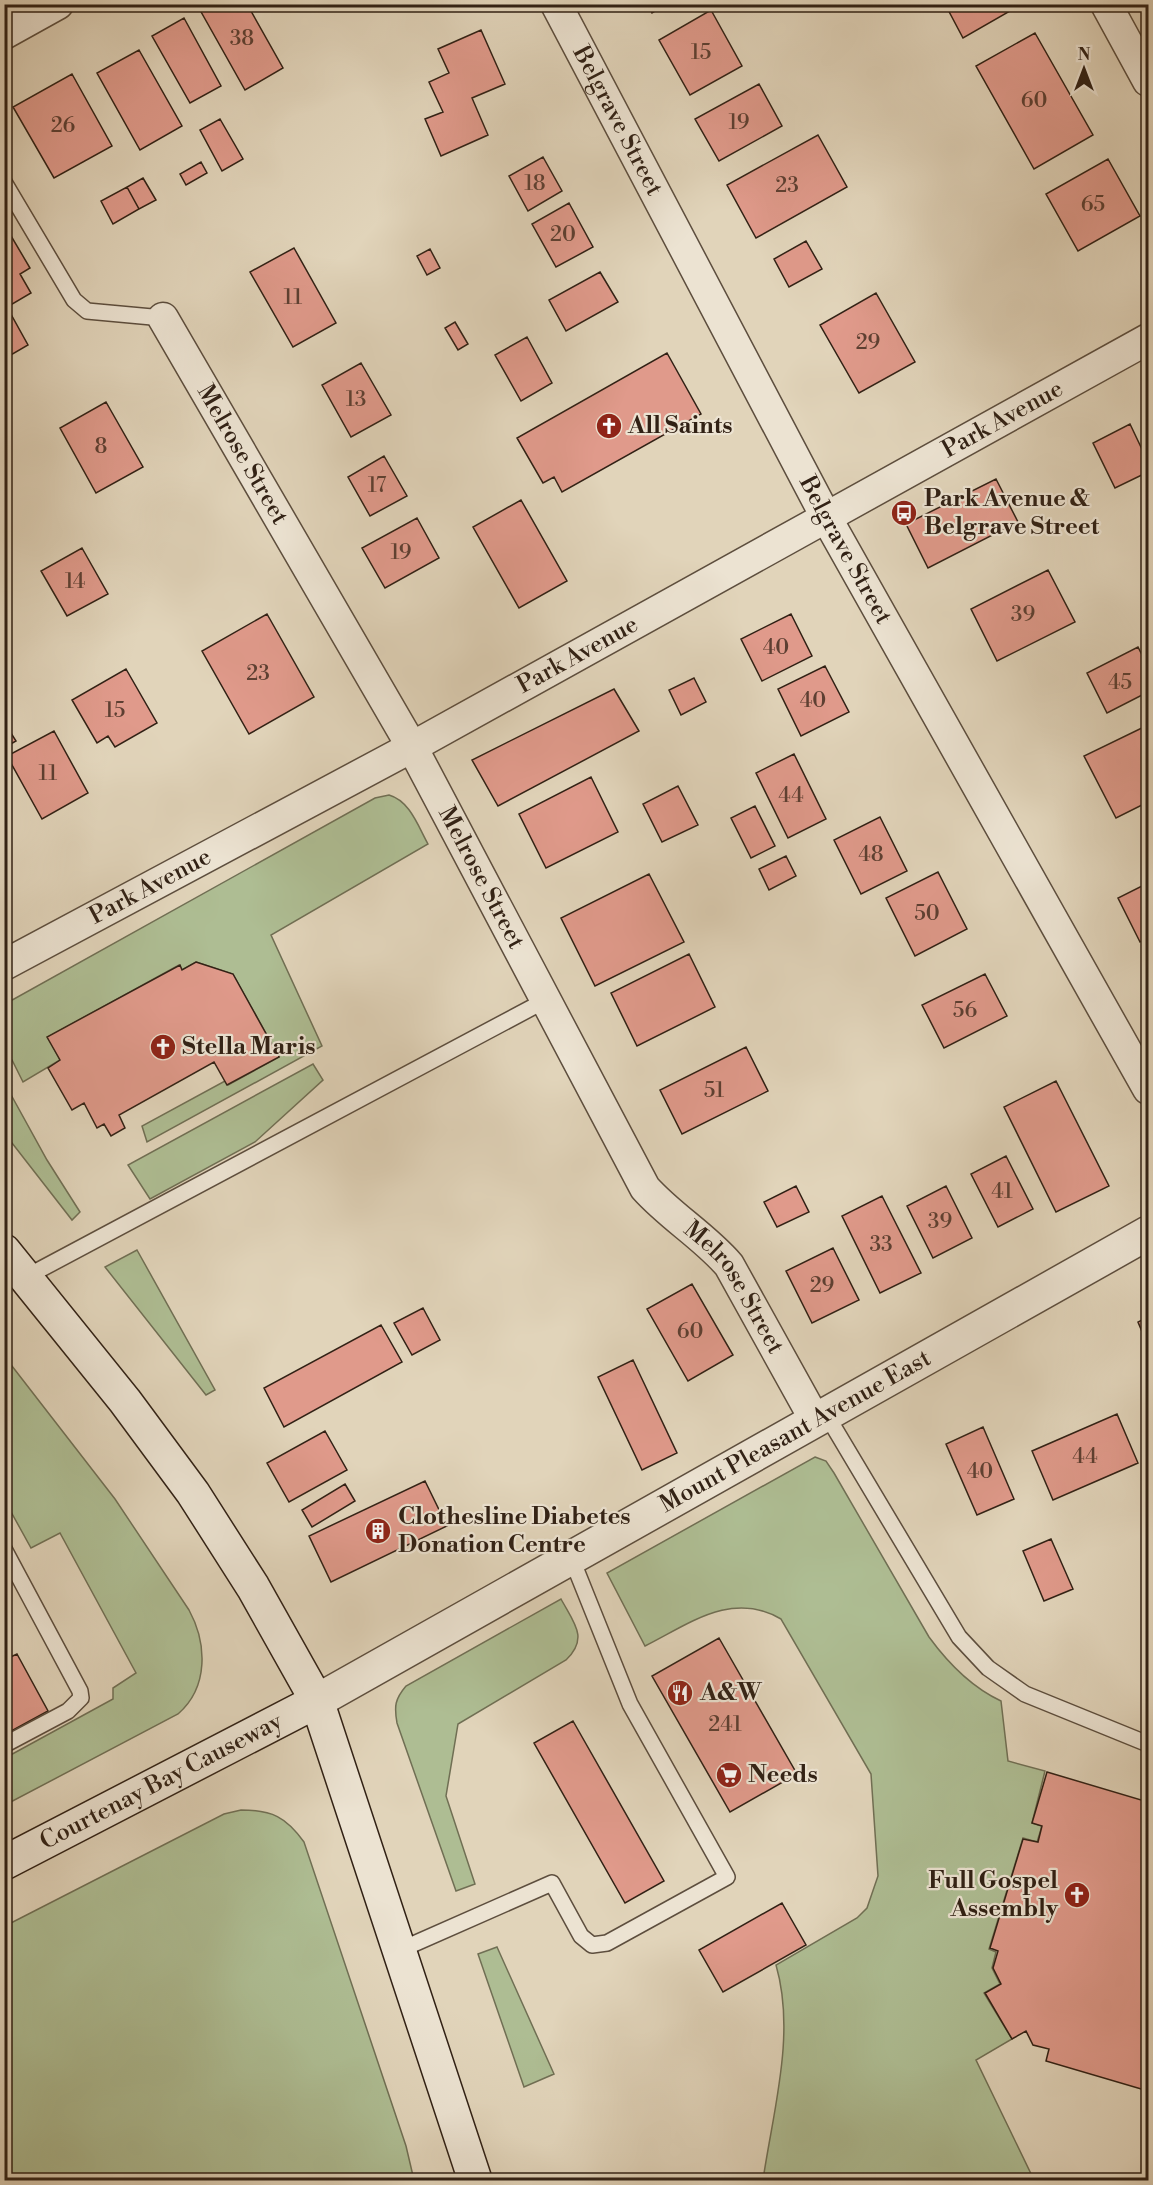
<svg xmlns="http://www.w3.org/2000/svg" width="1153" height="2185" font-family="'Libre Bodoni',serif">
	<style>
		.green { fill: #aebd93; stroke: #706f54; stroke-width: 1.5 }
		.building { fill: #e09a8b; stroke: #312115; stroke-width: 1.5 }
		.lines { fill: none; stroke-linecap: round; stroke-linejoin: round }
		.service-casing { stroke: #5d4e3e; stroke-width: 18 }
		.minor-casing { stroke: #5d4e3e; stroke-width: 33 }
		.tertiary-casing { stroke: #5d4e3e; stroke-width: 36 }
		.secondary-casing { stroke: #312115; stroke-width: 36 }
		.service { stroke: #ece3d2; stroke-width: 15 }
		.minor { stroke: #ece3d2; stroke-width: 30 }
		.tertiary { stroke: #ece3d2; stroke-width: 33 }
		.secondary { stroke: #ece3d2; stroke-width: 33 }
		.labels { text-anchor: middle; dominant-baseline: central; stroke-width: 4.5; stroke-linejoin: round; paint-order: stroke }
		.number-label { font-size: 21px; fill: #5d3f32 }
		.street-label { font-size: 24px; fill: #312115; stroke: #ece3d2 }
		.poi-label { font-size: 24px; font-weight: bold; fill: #312115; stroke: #ece3d2; text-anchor: start }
	</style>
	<rect width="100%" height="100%" fill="#e1d4ba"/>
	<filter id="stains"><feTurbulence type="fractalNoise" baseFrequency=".00333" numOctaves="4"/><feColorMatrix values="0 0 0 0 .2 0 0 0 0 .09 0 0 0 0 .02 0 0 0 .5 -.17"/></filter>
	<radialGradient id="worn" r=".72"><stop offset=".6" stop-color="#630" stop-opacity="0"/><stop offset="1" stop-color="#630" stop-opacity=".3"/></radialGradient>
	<path class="green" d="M 389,795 C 410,801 418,826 428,844 L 271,935 L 322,1046 L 147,1142 L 142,1126 L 225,1081 L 228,1085 L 279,1057 L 233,974 L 196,962 L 182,970 L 179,965 L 48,1037 L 60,1060 L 23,1082 L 12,1060 L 5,1063 L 5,1004 L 375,798 Z
		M 313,1064 L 323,1080 L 255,1142 L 150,1199 L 128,1165 Z
		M 4,1082 L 47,1160 L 80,1212 L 72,1220 L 5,1134 Z
		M 137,1250 L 215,1390 L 206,1395 L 105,1267 Z
		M 5,1357 L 115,1499 L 189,1610 C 207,1643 209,1687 178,1714 L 5,1805 L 5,1758 L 113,1699 L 113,1688 L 136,1673 L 60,1533 L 31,1548 L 5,1501 Z
		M 815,1457 L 826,1461 L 834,1473 L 929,1637 C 948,1663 971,1687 1001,1701 L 1008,1761 L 1045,1771 L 1032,1823 L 1042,1826 L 1037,1842 L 1023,1838 L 989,1949 L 996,1952 L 992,1968 L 1000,1984 L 984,1993 L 1012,2039 L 976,2060 L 1034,2180 L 763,2180 C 773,2111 796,2034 776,1965 L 857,1918 L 867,1908 L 878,1876 L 871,1774 L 781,1619 C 732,1590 689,1624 645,1646 L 607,1573 Z
		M 561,1599 C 574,1623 589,1638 566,1660 L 458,1724 L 446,1796 L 475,1884 L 456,1891 L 397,1723 C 394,1706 395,1699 406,1686 Z
		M 241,1810 C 272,1810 286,1817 304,1842 L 406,2146 L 414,2180 L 5,2180 L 5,1926 L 224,1814 Z
		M 497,1947 L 554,2074 L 524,2087 L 478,1954 Z"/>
	<path class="building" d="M 209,4 L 247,4 L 283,68 L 245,90 L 200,10 Z
		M 648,4 L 667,4 L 652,13 Z
		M 945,4 L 1022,4 L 963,38 Z
		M 711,10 L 742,66 L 690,95 L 659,40 Z
		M 184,18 L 221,86 L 190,103 L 152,36 Z
		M 481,30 L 505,84 L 472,98 L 488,135 L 441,156 L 425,119 L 443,112 L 429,82 L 449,73 L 438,49 Z
		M 1035,33 L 1093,135 L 1034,169 L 976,66 Z
		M 139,50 L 182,126 L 140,150 L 97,73 Z
		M 72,74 L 112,146 L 54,178 L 13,107 Z
		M 759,84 L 782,126 L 719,161 L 695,119 Z
		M 220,119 L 243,159 L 222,171 L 200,130 Z
		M 818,135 L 847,187 L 756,238 L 727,185 Z
		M 543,157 L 562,191 L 528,211 L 509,176 Z
		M 1108,159 L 1140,216 L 1078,251 L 1046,194 Z
		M 201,162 L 207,173 L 186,185 L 180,174 Z
		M 143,178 L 156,200 L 139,209 L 127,187 Z
		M 127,187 L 139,209 L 113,224 L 101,201 Z
		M 569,203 L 593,247 L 556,267 L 532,224 Z
		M 4,224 L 30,268 L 20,274 L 31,293 L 7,307 L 28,345 L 4,359 Z
		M 806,241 L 822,269 L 789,287 L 774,259 Z
		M 294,248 L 336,323 L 293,347 L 250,272 Z
		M 430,249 L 440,268 L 427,275 L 417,256 Z
		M 600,272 L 618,302 L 566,331 L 549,300 Z
		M 876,293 L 915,362 L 859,393 L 820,325 Z
		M 455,322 L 468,344 L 458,350 L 445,328 Z
		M 527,337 L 552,383 L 521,401 L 495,355 Z
		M 667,353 L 701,414 L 562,492 L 554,477 L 543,483 L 517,438 Z
		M 361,363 L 391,415 L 351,437 L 322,385 Z
		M 106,402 L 143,467 L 96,493 L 60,428 Z
		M 1130,424 L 1148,462 L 1148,472 L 1115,488 L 1093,443 Z
		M 384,456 L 407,496 L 370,516 L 348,477 Z
		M 996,479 L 1018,522 L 928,568 L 906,524 Z
		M 521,500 L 567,581 L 519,608 L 473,527 Z
		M 417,518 L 439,558 L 385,588 L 362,548 Z
		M 82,548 L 108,594 L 67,616 L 41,571 Z
		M 1048,570 L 1075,622 L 997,661 L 971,609 Z
		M 267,614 L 314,697 L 249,734 L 202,651 Z
		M 791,614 L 812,656 L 762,681 L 741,639 Z
		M 1138,647 L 1148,667 L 1148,692 L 1107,713 L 1087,673 Z
		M 825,666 L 849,712 L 801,736 L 778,689 Z
		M 126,669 L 157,723 L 115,747 L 108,736 L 97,743 L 72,700 Z
		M 694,678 L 706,702 L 681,715 L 669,690 Z
		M 614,689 L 639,731 L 498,806 L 472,760 Z
		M 4,722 L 16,741 L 4,748 Z
		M 1148,725 L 1148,802 L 1116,818 L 1084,756 Z
		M 54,731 L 88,793 L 42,819 L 7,756 Z
		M 794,754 L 826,819 L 788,838 L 756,773 Z
		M 591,777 L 618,832 L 546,868 L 519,814 Z
		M 678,786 L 698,825 L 662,842 L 643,804 Z
		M 755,806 L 775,846 L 751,858 L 731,818 Z
		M 880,817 L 907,871 L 861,894 L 834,840 Z
		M 786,856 L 796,876 L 769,890 L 759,869 Z
		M 938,872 L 967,929 L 915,956 L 886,898 Z
		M 649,874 L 684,942 L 595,986 L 561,918 Z
		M 1148,883 L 1148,937 L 1140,942 L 1118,898 Z
		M 689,954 L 715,1007 L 637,1046 L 611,993 Z
		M 196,962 L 233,974 L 279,1057 L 227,1085 L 214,1062 L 119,1115 L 125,1128 L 111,1136 L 104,1124 L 97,1128 L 84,1103 L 72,1110 L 48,1068 L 60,1060 L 47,1037 L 180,965 L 182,970 Z
		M 985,974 L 1007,1016 L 944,1048 L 922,1005 Z
		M 746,1047 L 768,1091 L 682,1134 L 660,1090 Z
		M 1056,1081 L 1109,1186 L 1056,1212 L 1004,1107 Z
		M 1006,1156 L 1033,1209 L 998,1227 L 971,1174 Z
		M 796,1186 L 809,1212 L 777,1227 L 764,1202 Z
		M 946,1186 L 972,1238 L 933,1258 L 907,1206 Z
		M 882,1196 L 921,1273 L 880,1293 L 842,1216 Z
		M 833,1248 L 859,1300 L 812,1323 L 786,1271 Z
		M 692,1284 L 733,1355 L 688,1381 L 647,1309 Z
		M 423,1308 L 440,1340 L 412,1355 L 394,1323 Z
		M 1148,1317 L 1148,1346 L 1138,1322 Z
		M 381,1325 L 402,1362 L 284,1427 L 264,1388 Z
		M 633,1360 L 677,1453 L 642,1470 L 598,1377 Z
		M 1117,1414 L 1138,1463 L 1053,1500 L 1032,1451 Z
		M 983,1427 L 1014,1499 L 977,1515 L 946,1444 Z
		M 325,1431 L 347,1470 L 289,1502 L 267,1463 Z
		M 425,1481 L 447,1526 L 331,1582 L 309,1536 Z
		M 345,1484 L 355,1501 L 312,1527 L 302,1510 Z
		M 1051,1539 L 1073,1589 L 1044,1601 L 1023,1551 Z
		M 719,1638 L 797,1774 L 730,1812 L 652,1676 Z
		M 17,1654 L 48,1711 L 4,1735 L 4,1660 Z
		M 573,1721 L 664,1881 L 625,1903 L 534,1743 Z
		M 1047,1772 L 1148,1802 L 1148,2091 L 1046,2061 L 1049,2049 L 1033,2045 L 1026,2031 L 1012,2039 L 985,1993 L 1001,1984 L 993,1968 L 998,1951 L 990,1948 L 1023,1839 L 1038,1842 L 1042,1826 L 1032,1823 Z
		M 782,1903 L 806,1945 L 723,1992 L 699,1950 Z"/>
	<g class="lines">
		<g class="service-casing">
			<path id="service" d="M 4,182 L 74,300 L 87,311 L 163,318
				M 26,1277 L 546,1000
				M 826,1414 L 959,1637 L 988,1668 L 1025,1694 L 1148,1744
				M 4,1549 L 80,1691 L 81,1698 L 68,1711 L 4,1745
				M 400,1950 L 552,1883 L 581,1936 L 592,1945 L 607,1943 L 727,1877 L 630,1704 L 571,1557"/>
		</g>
		<g class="minor-casing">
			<g id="minor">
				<path id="s1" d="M 556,4 L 826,517 L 1148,1089"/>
				<path d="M 1106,4 L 1148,81"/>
				<path d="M 4,34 L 58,4"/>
				<path id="s2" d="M 163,318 L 412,747 L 645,1188 C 671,1217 704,1236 729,1265 L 815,1420"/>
				<path id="s3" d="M 4,965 L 412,747 L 1148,339"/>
			</g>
		</g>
		<g class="tertiary-casing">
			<g id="tertiary">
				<path id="s4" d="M 317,1701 L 1148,1233"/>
			</g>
		</g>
		<g class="secondary-casing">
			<g id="secondary">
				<path d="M 4,1251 L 125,1401 L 193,1493 L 253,1587 L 317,1701 L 475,2180"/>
				<path id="s5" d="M 4,1863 L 317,1701"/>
			</g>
		</g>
		<use href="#service" class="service"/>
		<use href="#minor" class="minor"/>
		<use href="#tertiary" class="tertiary"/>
		<use href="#secondary" class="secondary"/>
	</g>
	<defs>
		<g id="church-disc" transform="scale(1.35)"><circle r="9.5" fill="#8f2418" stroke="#ece3d2"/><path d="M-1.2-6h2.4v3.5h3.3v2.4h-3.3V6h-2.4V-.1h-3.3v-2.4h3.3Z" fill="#fff"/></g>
		<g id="bus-disc" transform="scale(1.35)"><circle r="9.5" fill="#8f2418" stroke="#ece3d2"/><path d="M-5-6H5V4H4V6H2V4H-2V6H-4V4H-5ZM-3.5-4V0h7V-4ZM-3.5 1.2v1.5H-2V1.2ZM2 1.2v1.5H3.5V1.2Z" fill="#fff"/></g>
		<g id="building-disc" transform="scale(1.35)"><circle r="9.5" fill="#8f2418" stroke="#ece3d2"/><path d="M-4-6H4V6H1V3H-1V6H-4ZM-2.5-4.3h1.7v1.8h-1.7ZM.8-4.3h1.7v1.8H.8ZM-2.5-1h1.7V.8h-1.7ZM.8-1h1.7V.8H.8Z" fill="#fff"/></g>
		<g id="restaurant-disc" transform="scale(1.35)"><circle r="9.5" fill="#8f2418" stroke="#ece3d2"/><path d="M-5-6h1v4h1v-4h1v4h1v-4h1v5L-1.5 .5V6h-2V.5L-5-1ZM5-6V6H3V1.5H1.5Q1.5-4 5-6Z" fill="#fff"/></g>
		<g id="supermarket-disc" transform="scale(1.35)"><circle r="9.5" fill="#8f2418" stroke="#ece3d2"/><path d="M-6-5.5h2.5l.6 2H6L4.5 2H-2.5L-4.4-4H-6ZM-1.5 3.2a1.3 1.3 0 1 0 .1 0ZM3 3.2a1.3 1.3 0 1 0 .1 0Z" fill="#fff"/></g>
	</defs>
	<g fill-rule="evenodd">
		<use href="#church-disc" x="609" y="426"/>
		<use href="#bus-disc" x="904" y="513"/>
		<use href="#church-disc" x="163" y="1047"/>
		<use href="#building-disc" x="378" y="1531"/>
		<use href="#restaurant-disc" x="680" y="1693"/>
		<use href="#supermarket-disc" x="729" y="1775"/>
		<use href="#church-disc" x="1077" y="1895"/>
	</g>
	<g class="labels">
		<g class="number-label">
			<text x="242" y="39">38</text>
			<text x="701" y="53">15</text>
			<text x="1034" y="101">60</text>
			<text x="739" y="123">19</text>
			<text x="63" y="126">26</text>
			<text x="535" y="184">18</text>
			<text x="787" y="186">23</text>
			<text x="1093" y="205">65</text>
			<text x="563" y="235">20</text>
			<text x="293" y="298">11</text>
			<text x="868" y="343">29</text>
			<text x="356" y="400">13</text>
			<text x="101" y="447">8</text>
			<text x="377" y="486">17</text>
			<text x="401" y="553">19</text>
			<text x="75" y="582">14</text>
			<text x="1023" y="615">39</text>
			<text x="776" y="648">40</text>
			<text x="258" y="674">23</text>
			<text x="1120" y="683">45</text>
			<text x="813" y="701">40</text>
			<text x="115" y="711">15</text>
			<text x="48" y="774">11</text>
			<text x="791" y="796">44</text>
			<text x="871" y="855">48</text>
			<text x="927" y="914">50</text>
			<text x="965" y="1011">56</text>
			<text x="714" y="1091">51</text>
			<text x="1002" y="1192">41</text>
			<text x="940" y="1222">39</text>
			<text x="881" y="1245">33</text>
			<text x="822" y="1286">29</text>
			<text x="690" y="1332">60</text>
			<text x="1085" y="1457">44</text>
			<text x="980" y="1472">40</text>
			<text x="725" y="1725">241</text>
		</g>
		<g class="street-label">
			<text stroke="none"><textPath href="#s1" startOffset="132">Belgrave Street</textPath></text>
			<text stroke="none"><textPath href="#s3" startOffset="1138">Park Avenue</textPath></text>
			<text stroke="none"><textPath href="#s2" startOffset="158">Melrose Street</textPath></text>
			<text stroke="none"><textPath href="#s1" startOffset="618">Belgrave Street</textPath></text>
			<text stroke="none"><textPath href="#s3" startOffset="652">Park Avenue</textPath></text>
			<text stroke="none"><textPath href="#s2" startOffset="644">Melrose Street</textPath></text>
			<text stroke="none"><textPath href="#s3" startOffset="166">Park Avenue</textPath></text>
			<text stroke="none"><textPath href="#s2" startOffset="1130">Melrose Street</textPath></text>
			<text stroke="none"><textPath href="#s4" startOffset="549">Mount Pleasant Avenue East</textPath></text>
			<text stroke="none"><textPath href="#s5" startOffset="177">Courtenay Bay Causeway</textPath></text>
		</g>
		<g class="poi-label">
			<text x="628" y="426">All Saints</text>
			<text x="924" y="499">Park Avenue &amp;<tspan x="924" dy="28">Belgrave Street</tspan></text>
			<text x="182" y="1047">Stella Maris</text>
			<text x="398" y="1517">Clothesline Diabetes<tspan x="398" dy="28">Donation Centre</tspan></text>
			<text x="700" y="1693">A&amp;W</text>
			<text x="748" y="1775">Needs</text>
			<text x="1058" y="1881" text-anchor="end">Full Gospel<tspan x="1058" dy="28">Assembly</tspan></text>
		</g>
	</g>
	<rect width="1153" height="2185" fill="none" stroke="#e1d4ba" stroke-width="24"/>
	<rect x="6" y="6" width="1141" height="2173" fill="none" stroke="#312115" stroke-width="3"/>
	<rect x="12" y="12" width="1129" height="2161" fill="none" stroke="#312115" stroke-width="1.5"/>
	<g transform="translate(1084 69)" stroke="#ece3d2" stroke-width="4.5" paint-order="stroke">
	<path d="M0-4.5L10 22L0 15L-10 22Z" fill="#312115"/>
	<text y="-9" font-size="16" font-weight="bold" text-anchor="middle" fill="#312115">N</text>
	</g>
	<rect width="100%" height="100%" filter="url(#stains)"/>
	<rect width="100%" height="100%" fill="url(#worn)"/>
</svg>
